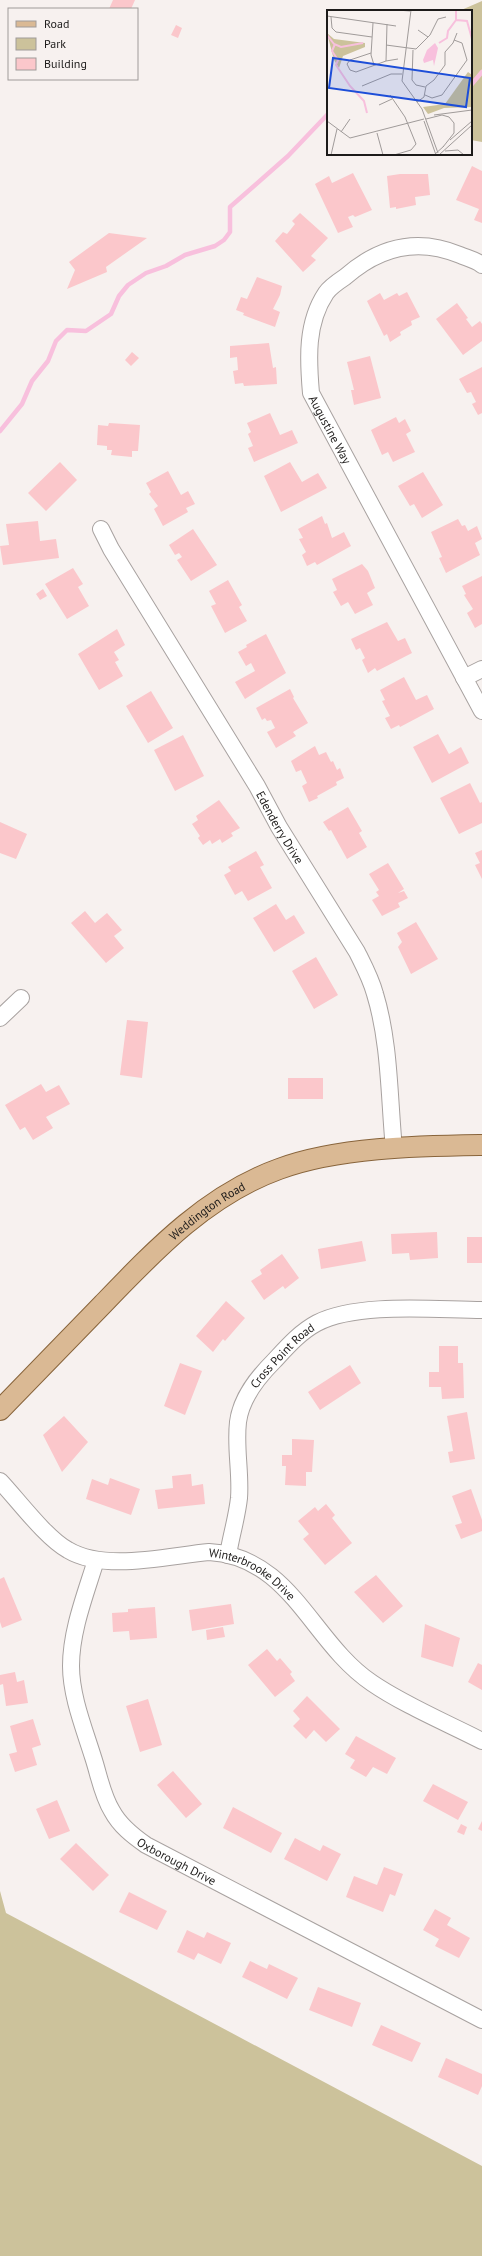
<svg xmlns="http://www.w3.org/2000/svg" width="482" height="2256" font-family="'PT Sans',sans-serif">
	<style>
		.green { fill: #ccc29b }
		.lines { fill: none; stroke-linecap: round; stroke-linejoin: round }
		.stream { stroke: #f8c0dd; stroke-width: 4.5 }
		.building { fill: #fbc7cb }
		.minor-casing { stroke: #a8a2a0; stroke-width: 18 }
		.major-casing { stroke: #88643b; stroke-width: 22 }
		.minor { stroke: #fff; stroke-width: 16 }
		.major { stroke: #dab994; stroke-width: 20 }
		.labels { text-anchor: middle; dominant-baseline: central; stroke-width: 4; stroke-linejoin: round; paint-order: stroke }
		.street-label { font-size: 12px; fill: #1d1b1a; stroke: #f7f1ef }
		.inset-river { fill: none; stroke: #f8c0dd; stroke-width: 2 }
		.inset-road { fill: none; stroke: #a09b9a; stroke-width: 1 }
		.view { fill: #1d4ed8; fill-opacity: 0.15; stroke: #1d4ed8; stroke-width: 2 }
		.inset-edge { fill: none; stroke: #1d1b1a; stroke-width: 2 }
	</style>
	<rect width="100%" height="100%" fill="#f7f1ef"/>
	<path class="green" d="M 482,1 L 482,142 L 471,140 L 471,11 L 459,11 Z
		M 0,1891 L 6,1913 L 482,2166 L 482,2256 L 0,2256 Z"/>
	<g class="lines">
		<path class="stream" d="M 471,85 L 482,72
			M 0,431 L 22,404 L 32,381 L 48,361 L 56,341 L 67,330 L 86,331 L 111,314 L 119,296 L 128,285 L 146,273 L 166,266 L 185,255 L 215,246 L 224,240 L 230,232 L 230,207 L 288,156 L 328,114"/>
	</g>
	<path class="building" d="M 113,0 L 135,0 L 131,9 L 109,9 Z
		M 176,25 L 182,28 L 178,38 L 171,35 Z
		M 472,166 L 482,171 L 482,223 L 474,220 L 479,209 L 456,200 Z
		M 353,173 L 372,210 L 360,215 L 355,217 L 353,215 L 348,217 L 353,227 L 338,233 L 315,184 L 329,176 L 332,183 Z
		M 400,174 L 428,174 L 430,195 L 415,197 L 416,205 L 396,209 L 396,207 L 390,208 L 387,176 Z
		M 300,213 L 328,238 L 311,256 L 316,260 L 303,272 L 275,241 L 283,232 L 287,234 L 295,224 L 292,221 Z
		M 109,233 L 147,238 L 106,267 L 107,272 L 67,289 L 75,270 L 69,262 Z
		M 257,277 L 282,286 L 280,295 L 273,309 L 280,312 L 275,327 L 243,315 L 244,313 L 236,310 L 241,297 L 247,299 Z
		M 407,292 L 420,317 L 411,321 L 412,325 L 400,332 L 401,335 L 390,342 L 387,334 L 384,336 L 367,301 L 380,293 L 384,300 L 397,293 L 399,296 Z
		M 457,303 L 468,318 L 466,319 L 472,327 L 480,321 L 482,324 L 482,341 L 463,355 L 436,319 Z
		M 269,343 L 273,368 L 276,367 L 277,384 L 244,386 L 243,383 L 235,384 L 233,371 L 238,370 L 237,357 L 230,358 L 230,346 Z
		M 132,352 L 139,358 L 131,366 L 125,360 Z
		M 370,356 L 381,398 L 354,405 L 351,390 L 354,390 L 347,362 Z
		M 482,367 L 482,413 L 478,415 L 472,404 L 476,402 L 471,392 L 467,393 L 459,379 Z
		M 270,413 L 280,435 L 292,430 L 298,443 L 254,462 L 248,448 L 253,446 L 248,434 L 251,432 L 247,423 Z
		M 396,417 L 399,423 L 405,419 L 411,431 L 406,434 L 415,452 L 393,462 L 388,452 L 382,455 L 371,430 Z
		M 109,423 L 140,425 L 138,451 L 132,451 L 132,457 L 111,455 L 112,450 L 107,450 L 107,446 L 97,445 L 98,425 L 108,426 Z
		M 60,462 L 77,480 L 46,511 L 28,493 Z
		M 290,462 L 302,482 L 318,473 L 327,488 L 281,512 L 264,476 Z
		M 168,471 L 181,495 L 188,491 L 195,504 L 186,508 L 188,512 L 163,526 L 154,509 L 158,506 L 149,494 L 151,492 L 146,483 Z
		M 423,472 L 443,505 L 422,518 L 414,504 L 410,506 L 398,486 Z
		M 322,516 L 325,524 L 327,523 L 332,538 L 344,532 L 351,546 L 317,565 L 315,562 L 307,566 L 302,555 L 306,552 L 299,539 L 303,538 L 298,529 Z
		M 458,519 L 462,526 L 465,525 L 468,531 L 477,526 L 482,539 L 475,543 L 480,555 L 446,573 L 439,558 L 442,557 L 431,532 Z
		M 38,521 L 40,541 L 56,539 L 59,558 L 3,565 L 0,546 L 9,545 L 6,524 Z
		M 193,529 L 217,565 L 191,581 L 177,560 L 182,557 L 179,553 L 175,555 L 169,545 Z
		M 362,564 L 368,571 L 375,588 L 367,593 L 373,605 L 355,614 L 348,602 L 341,606 L 333,592 L 337,590 L 332,579 Z
		M 73,568 L 83,584 L 78,587 L 89,606 L 67,619 L 45,584 Z
		M 482,576 L 482,624 L 475,628 L 467,613 L 473,609 L 464,595 L 466,594 L 462,586 Z
		M 228,580 L 242,605 L 239,607 L 247,621 L 225,633 L 211,606 L 216,604 L 209,591 Z
		M 43,589 L 47,596 L 40,600 L 36,594 Z
		M 387,622 L 398,641 L 405,638 L 412,653 L 377,671 L 375,668 L 368,673 L 362,660 L 365,658 L 360,648 L 356,650 L 351,639 Z
		M 117,629 L 125,645 L 114,652 L 119,660 L 115,662 L 123,676 L 99,690 L 78,654 Z
		M 266,634 L 286,673 L 245,699 L 235,682 L 255,671 L 251,663 L 246,666 L 238,652 L 247,647 L 246,645 Z
		M 404,677 L 416,700 L 427,695 L 434,709 L 400,727 L 399,725 L 391,729 L 385,718 L 390,716 L 382,701 L 385,700 L 380,690 Z
		M 290,689 L 294,697 L 293,698 L 308,723 L 293,732 L 296,736 L 276,748 L 267,732 L 275,728 L 271,720 L 267,721 L 265,718 L 262,720 L 256,708 Z
		M 151,691 L 173,728 L 148,743 L 126,706 Z
		M 438,734 L 449,754 L 461,747 L 469,763 L 432,783 L 413,747 Z
		M 183,735 L 204,776 L 175,791 L 154,750 Z
		M 315,746 L 319,755 L 326,752 L 331,762 L 333,761 L 337,770 L 340,768 L 344,778 L 336,782 L 337,785 L 317,796 L 318,798 L 309,802 L 302,786 L 307,783 L 301,770 L 296,772 L 291,761 Z
		M 470,783 L 480,803 L 482,802 L 482,823 L 459,834 L 440,798 Z
		M 219,800 L 240,828 L 231,833 L 233,836 L 222,843 L 220,839 L 212,844 L 210,840 L 203,845 L 198,838 L 200,836 L 192,824 L 198,820 L 196,816 Z
		M 348,807 L 362,831 L 359,833 L 367,847 L 347,859 L 331,830 L 329,831 L 323,822 Z
		M 0,822 L 27,834 L 16,859 L 0,853 Z
		M 482,850 L 482,879 L 475,865 L 480,863 L 475,853 Z
		M 256,851 L 264,865 L 260,867 L 272,888 L 248,901 L 242,891 L 235,895 L 224,875 L 231,871 L 228,867 Z
		M 388,863 L 404,889 L 398,893 L 404,891 L 408,898 L 398,903 L 400,907 L 382,916 L 372,900 L 379,896 L 376,892 L 379,890 L 369,874 Z
		M 276,904 L 286,920 L 294,915 L 305,933 L 274,952 L 253,918 Z
		M 85,911 L 95,923 L 107,913 L 122,930 L 114,936 L 124,948 L 106,963 L 71,923 Z
		M 416,922 L 438,959 L 411,974 L 398,947 L 402,942 L 397,933 Z
		M 316,957 L 338,995 L 314,1009 L 292,971 Z
		M 127,1020 L 148,1022 L 142,1078 L 120,1075 Z
		M 288,1078 L 323,1078 L 323,1099 L 288,1099 Z
		M 41,1084 L 46,1092 L 59,1085 L 70,1104 L 46,1117 L 53,1128 L 33,1140 L 25,1127 L 20,1130 L 5,1105 Z
		M 437,1232 L 438,1258 L 410,1260 L 409,1253 L 392,1254 L 391,1234 Z
		M 467,1237 L 482,1237 L 482,1263 L 467,1263 Z
		M 362,1241 L 366,1261 L 321,1269 L 318,1249 Z
		M 282,1254 L 299,1278 L 285,1289 L 283,1286 L 264,1300 L 251,1281 L 262,1274 L 260,1270 Z
		M 226,1301 L 245,1318 L 225,1341 L 223,1339 L 213,1352 L 196,1336 Z
		M 439,1346 L 458,1346 L 458,1363 L 463,1363 L 464,1398 L 442,1399 L 441,1387 L 429,1387 L 429,1372 L 439,1372 Z
		M 180,1363 L 202,1371 L 185,1415 L 164,1406 Z
		M 350,1365 L 361,1383 L 320,1410 L 308,1392 Z
		M 467,1412 L 475,1459 L 450,1463 L 448,1452 L 453,1451 L 447,1416 Z
		M 64,1416 L 88,1442 L 62,1472 L 43,1435 Z
		M 292,1439 L 314,1440 L 312,1472 L 306,1472 L 306,1486 L 285,1485 L 286,1466 L 282,1466 L 282,1455 L 292,1455 Z
		M 191,1474 L 192,1486 L 203,1484 L 205,1504 L 158,1509 L 155,1490 L 173,1488 L 172,1476 Z
		M 110,1478 L 140,1489 L 131,1515 L 86,1499 L 92,1479 L 108,1485 Z
		M 471,1489 L 482,1520 L 482,1531 L 461,1539 L 455,1525 L 462,1523 L 452,1496 Z
		M 326,1504 L 335,1515 L 332,1518 L 352,1543 L 325,1565 L 303,1539 L 309,1534 L 298,1521 L 315,1507 L 318,1511 Z
		M 376,1575 L 403,1606 L 383,1623 L 354,1592 Z
		M 4,1577 L 22,1620 L 2,1628 L 0,1622 L 0,1579 Z
		M 231,1604 L 234,1624 L 192,1631 L 189,1610 Z
		M 155,1607 L 157,1638 L 130,1640 L 129,1631 L 113,1632 L 112,1613 L 128,1612 L 128,1609 Z
		M 425,1624 L 460,1638 L 453,1667 L 421,1657 Z
		M 223,1627 L 225,1637 L 207,1640 L 206,1630 Z
		M 267,1649 L 277,1661 L 280,1658 L 292,1672 L 290,1674 L 295,1681 L 275,1697 L 248,1665 Z
		M 478,1663 L 482,1665 L 482,1690 L 468,1682 Z
		M 15,1672 L 17,1682 L 24,1680 L 28,1703 L 6,1706 L 3,1684 L 0,1685 L 0,1675 Z
		M 307,1696 L 340,1729 L 326,1742 L 314,1730 L 306,1739 L 293,1726 L 300,1719 L 293,1711 Z
		M 148,1699 L 162,1745 L 140,1752 L 126,1706 Z
		M 33,1719 L 41,1745 L 32,1748 L 37,1765 L 15,1772 L 9,1754 L 17,1752 L 10,1726 Z
		M 356,1736 L 396,1758 L 387,1774 L 373,1767 L 366,1777 L 350,1768 L 355,1760 L 345,1754 Z
		M 173,1771 L 202,1804 L 186,1818 L 157,1785 Z
		M 433,1784 L 468,1802 L 458,1820 L 423,1801 Z
		M 57,1800 L 70,1831 L 49,1839 L 36,1809 Z
		M 233,1807 L 282,1833 L 271,1853 L 223,1828 Z
		M 482,1821 L 482,1831 L 478,1829 Z
		M 461,1824 L 467,1827 L 464,1835 L 457,1832 Z
		M 295,1838 L 320,1851 L 323,1845 L 341,1854 L 327,1881 L 284,1859 Z
		M 76,1843 L 109,1875 L 93,1891 L 60,1859 Z
		M 384,1867 L 403,1874 L 395,1896 L 390,1894 L 383,1912 L 346,1897 L 354,1876 L 377,1885 Z
		M 129,1892 L 167,1911 L 157,1930 L 119,1912 Z
		M 435,1909 L 451,1918 L 447,1925 L 470,1938 L 459,1958 L 435,1946 L 439,1939 L 423,1930 Z
		M 187,1930 L 204,1938 L 207,1932 L 231,1943 L 221,1964 L 198,1953 L 194,1960 L 177,1952 Z
		M 250,1961 L 267,1969 L 269,1964 L 298,1978 L 287,1999 L 242,1977 Z
		M 318,1987 L 361,2003 L 352,2027 L 309,2010 Z
		M 381,2025 L 421,2043 L 412,2062 L 372,2045 Z
		M 446,2058 L 482,2074 L 482,2086 L 478,2095 L 438,2077 Z"/>
	<g class="lines">
		<g class="minor-casing">
			<g id="minor">
				<path id="s1" d="M 482,265 C 476,260 467,258 460,255 C 417,237 379,247 345,277 C 339,281 330,287 326,293 C 306,323 308,359 311,393 L 482,711"/>
				<path id="s2" d="M 101,529 L 111,549 L 257,786 L 279,827 L 357,952 C 364,966 371,979 375,994 C 390,1043 389,1098 394,1149"/>
				<path d="M 464,678 L 482,669"/>
				<path d="M 0,1018 L 21,998"/>
				<path id="s3" d="M 0,1481 C 18,1500 46,1538 68,1550 C 105,1572 167,1556 209,1552 C 292,1557 311,1642 372,1683 C 404,1705 447,1723 482,1741"/>
				<path id="s4" d="M 228,1555 C 231,1536 237,1517 239,1498 C 241,1473 235,1448 238,1422 C 241,1398 257,1378 274,1361 C 287,1347 300,1332 317,1323 C 358,1302 436,1310 482,1310"/>
				<path id="s5" d="M 96,1560 C 86,1593 71,1630 71,1666 C 71,1696 84,1728 93,1757 C 99,1775 102,1795 112,1811 C 120,1826 133,1836 146,1845 L 482,2020"/>
			</g>
		</g>
		<g class="major-casing">
			<g id="major">
				<path id="s6" d="M 0,1410 C 34,1375 69,1339 103,1304 C 155,1250 207,1195 279,1169 C 338,1147 419,1146 482,1145"/>
			</g>
		</g>
		<use href="#minor" class="minor"/>
		<use href="#major" class="major"/>
	</g>
	<g class="labels">
		<g class="street-label">
			<text stroke="none"><textPath href="#s1" startOffset="318">Augustine Way</textPath></text>
			<text stroke="none"><textPath href="#s2" startOffset="348">Edenderry Drive</textPath></text>
			<text stroke="none"><textPath href="#s6" startOffset="288">Weddington Road</textPath></text>
			<text stroke="none"><textPath href="#s4" startOffset="216">Cross Point Road</textPath></text>
			<text stroke="none"><textPath href="#s3" startOffset="290">Winterbrooke Drive</textPath></text>
			<text stroke="none"><textPath href="#s5" startOffset="344">Oxborough Drive</textPath></text>
		</g>
	</g>
	<g transform="translate(327 10)">
		<rect width="145" height="145" fill="#f7f1ef"/>
		<path d="M 0,23 L 7,29 L 38,33 L 38,37 L 16,46 L 12,58 L 7,50 ZM 141,62 L 145,65 L 145,97 L 117,98 L 101,104 L 96,97 L 118,94 Z" fill="#ccc29b"/>
		<path d="M 108,33 L 111,38 L 107,56 L 106,50 L 97,53 L 96,50 L 100,40 Z" fill="#f8c0dd"/>
		<path class="inset-river" d="M 129,10 L 140,11 L 145,29M 0,25 L 7,34 L 14,37 L 36,33M 112,33 L 120,28 L 121,21 L 129,10 L 129,0M 8,34 L 5,41 L 11,50 L 9,55 L 23,76 L 37,91 L 40,103"/>
		<path class="inset-road" d="M 70,0 L 83,1M 84,0 L 75,71 L 95,99 L 111,143M 0,6 L 69,16M 4,7 L 5,18 L 9,22 L 45,27M 46,13 L 44,45 L 47,55M 91,20 L 101,27M 59,35 L 89,39 L 103,25 L 111,9 L 119,7M 86,40 L 85,70 L 89,75 L 98,77M 44,43 L 23,50 L 20,54 L 23,60 L 29,62 L 59,51 L 71,49M 59,51 L 60,14M 35,76 L 64,64 L 75,64M 63,85 L 78,107 L 89,134 L 84,140 L 67,145M 98,85 L 105,88 L 115,85 L 140,50 L 135,33 L 127,30M 90,92 L 97,87 L 99,76 L 107,70 L 118,55 L 118,42 L 126,33 L 130,23M 52,95 L 65,89M 107,105 L 145,100M 99,109 L 115,105 L 122,107 L 127,113 L 127,123 L 116,137M 0,111 L 23,128 L 97,109M 97,111 L 109,145M 14,122 L 23,109M 50,123 L 56,145M 123,130 L 145,111M 118,141 L 131,140 L 137,145M 4,145 L 10,119M 107,145 L 117,136M 112,145 L 145,115"/>
		<path class="view" d="M 6,48 L 143,68 L 139,97 L 2,78 Z"/>
		<rect width="145" height="145" class="inset-edge"/>
	</g>
	<rect x="8" y="8" width="130" height="72" fill="#f7f1ef" stroke="#a09b9a"/>
	<rect x="16" y="21" width="20" height="6" fill="#dab994" stroke="#a09b9a"/>
	<text x="44" y="28" font-size="12" fill="#1d1b1a">Road</text>
	<rect x="16" y="38" width="20" height="12" fill="#ccc29b" stroke="#a09b9a"/>
	<text x="44" y="48" font-size="12" fill="#1d1b1a">Park</text>
	<rect x="16" y="58" width="20" height="12" fill="#fbc7cb" stroke="#a09b9a"/>
	<text x="44" y="68" font-size="12" fill="#1d1b1a">Building</text>
</svg>
